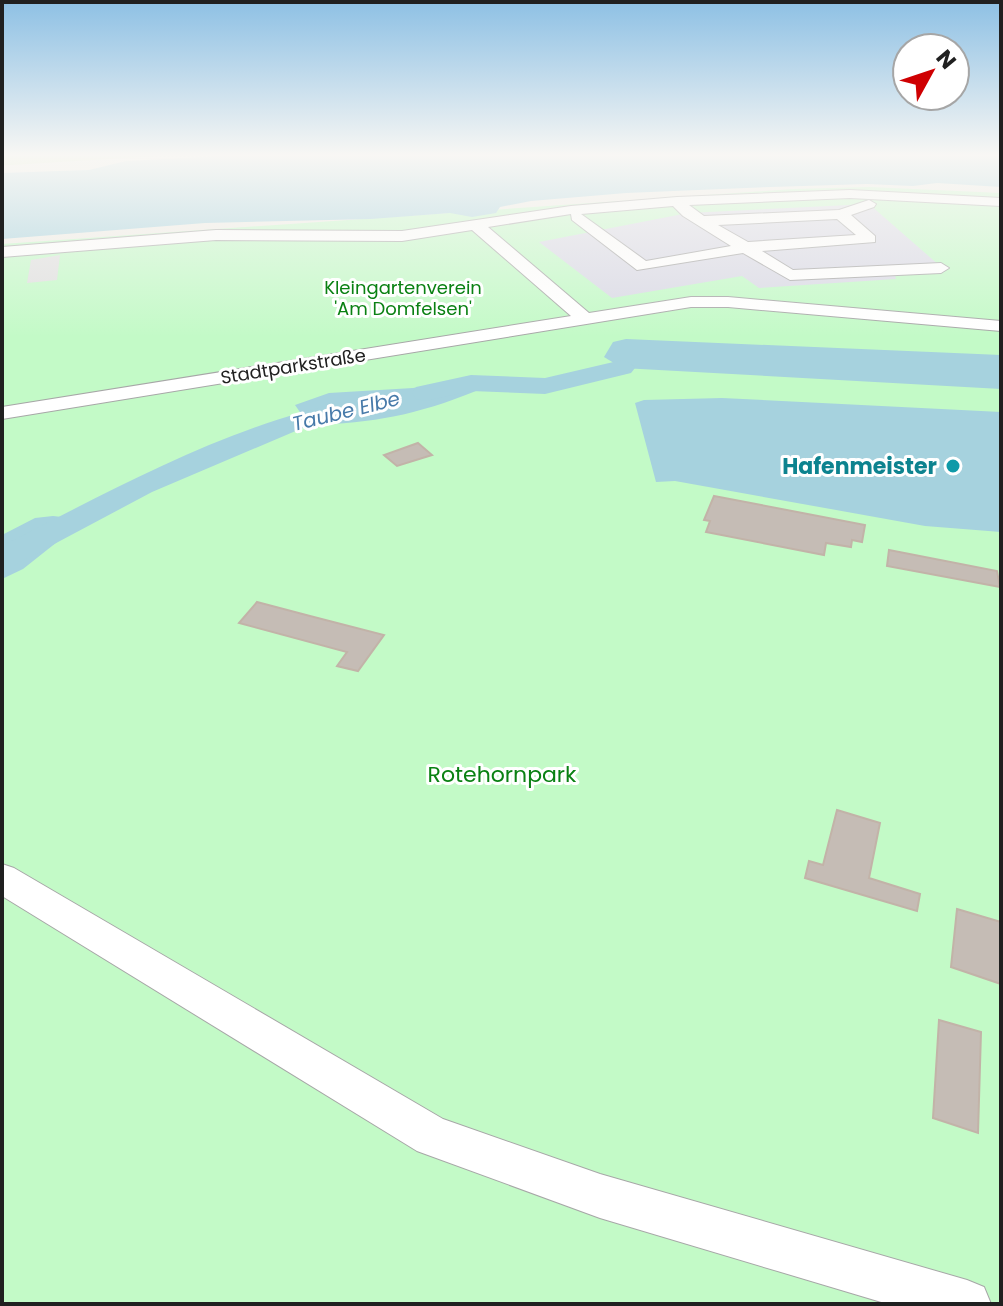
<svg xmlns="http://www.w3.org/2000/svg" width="1003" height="1306" font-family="Poppins,sans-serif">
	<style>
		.grass { fill: #cbebab }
		.park { fill: #c3fac7 }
		.parking { fill: #e0e0e0 }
		.plaza { fill: #dadae6 }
		.water { fill: #a6d2de }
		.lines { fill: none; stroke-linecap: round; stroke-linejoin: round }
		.river { fill: #a6d2de; fill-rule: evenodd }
		.building { fill: #c5bcb5; stroke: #c2b3a8; stroke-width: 2 }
		.minor-casing { stroke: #a7a7a7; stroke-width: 2 }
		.minor { fill: #fff; fill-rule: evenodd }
		.culture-dot { fill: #0f9aa8; stroke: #fff; stroke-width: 3 }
		.labels { text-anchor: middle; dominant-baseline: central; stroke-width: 6; stroke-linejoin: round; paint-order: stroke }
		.far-park-label { font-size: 18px; fill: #0a8113; stroke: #fff }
		.far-street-label { font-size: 18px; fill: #202020; stroke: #fff }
		.far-water-label { font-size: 20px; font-style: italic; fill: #477aa9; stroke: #fff }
		.culture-label { font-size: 22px; font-weight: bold; fill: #0d838f; stroke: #fff; text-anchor: end }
		.park-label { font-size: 22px; fill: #0a8113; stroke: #fff }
	</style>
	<rect width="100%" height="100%" fill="#f0ede6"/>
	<path class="grass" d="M 2,154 L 191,154 L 11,165 L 2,165 Z"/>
	<path class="park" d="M 870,187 L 1001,193 L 1001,1304 L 2,1304 L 2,244 L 793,189 Z"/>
	<path class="parking" d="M 60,255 L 57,280 L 27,283 L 31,260 Z"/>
	<path class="plaza" d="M 869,204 L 940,266 L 894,272 L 896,279 L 759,288 L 742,276 L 612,298 L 539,242 L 688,213 Z"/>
	<path class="water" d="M 260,154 L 1001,154 L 1001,187 L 937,183 L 913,186 L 867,184 L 771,187 L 626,193 L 531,201 L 500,207 L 496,213 L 472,217 L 450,213 L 371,219 L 205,223 L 2,239 L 2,173 L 89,170 L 126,161 Z
		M 626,339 L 1001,355 L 1001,389 L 622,368 L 604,357 L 613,342 Z
		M 456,381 L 471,383 L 476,391 C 416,415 375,423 309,425 L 295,405 L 329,393 L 413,388 Z
		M 722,398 L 1001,412 L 1001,532 L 925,526 L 675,481 L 656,482 L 635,403 L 644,400 Z
		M 53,516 L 71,518 L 76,527 L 23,569 L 2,579 L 2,535 L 35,518 Z"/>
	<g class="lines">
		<path class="river" d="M 622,360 L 631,363 L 635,368 L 631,373 L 545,394 L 471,391 L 425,401 L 416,399 L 412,393 L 416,387 L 471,375 L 545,378 Z
			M 352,400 L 361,402 L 365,408 L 361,414 L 312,424 L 152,492 L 13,566 L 2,569 L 2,546 C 114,489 228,425 352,400 Z"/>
	</g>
	<path class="building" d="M 418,443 L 432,455 L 397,466 L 384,455 Z
		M 714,496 L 865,525 L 862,542 L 852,540 L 851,547 L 826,543 L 824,555 L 706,532 L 710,521 L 704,520 Z
		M 889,550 L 997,571 L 1000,587 L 887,566 Z
		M 257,602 L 310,616 L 384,635 L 358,671 L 337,666 L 347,652 L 239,623 Z
		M 837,810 L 880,823 L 869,878 L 920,894 L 917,911 L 805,878 L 809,861 L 823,865 Z
		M 957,909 L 1001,922 L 1001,984 L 951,967 Z
		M 939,1020 L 981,1032 L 978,1133 L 933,1118 Z"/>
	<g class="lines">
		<g class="minor-casing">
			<path id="minor" d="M 850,190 L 1001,198 L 1001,206 L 850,198 L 689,205 L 704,216 L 839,210 L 869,200 L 876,204 L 874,207 L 851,215 L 875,236 L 875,242 L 762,251 L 793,270 L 941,263 L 949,268 L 941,273 L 790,280 L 743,253 L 637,270 L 572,220 L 571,214 L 488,227 L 589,313 L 691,297 L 728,297 L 1001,321 L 1001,331 L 728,307 L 691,307 L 2,419 L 2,407 L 571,316 L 472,230 L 402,241 L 216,240 L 2,257 L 2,247 L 216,230 L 402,231 L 571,206 L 677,197 ZM 673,206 L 683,216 L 731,246 L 646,261 L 581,214 ZM 837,219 L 856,235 L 748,242 L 718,225 Z
				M 2,864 L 14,868 L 443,1119 L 600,1174 L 967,1280 L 984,1287 L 991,1304 L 888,1304 L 600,1218 L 417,1151 L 2,896 Z"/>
		</g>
		<use href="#minor" class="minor"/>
	</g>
	<linearGradient id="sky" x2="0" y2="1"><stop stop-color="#8dc0e4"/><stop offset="0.46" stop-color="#f8f7f4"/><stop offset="1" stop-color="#f8f7f4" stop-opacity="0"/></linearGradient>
	<rect width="1003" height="337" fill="url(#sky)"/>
	<circle class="culture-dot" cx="953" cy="466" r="8"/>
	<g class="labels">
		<g class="far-park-label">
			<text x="403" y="287">Kleingartenverein<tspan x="403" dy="21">'Am Domfelsen'</tspan></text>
		</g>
		<g class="far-street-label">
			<text transform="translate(293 366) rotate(-9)">Stadtparkstraße</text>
		</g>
		<g class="far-water-label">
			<text transform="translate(346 411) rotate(-14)">Taube Elbe</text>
		</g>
		<g class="culture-label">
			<text x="937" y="466">Hafenmeister</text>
		</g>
		<g class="park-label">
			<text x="502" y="774">Rotehornpark</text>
		</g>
	</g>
	<rect width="1003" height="1306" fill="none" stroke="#202020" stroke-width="8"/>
	<g transform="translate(931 72) rotate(50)"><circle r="38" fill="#ffffff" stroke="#a6a6a6" stroke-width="2"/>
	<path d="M0-6L14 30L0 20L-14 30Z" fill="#cf0002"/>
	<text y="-12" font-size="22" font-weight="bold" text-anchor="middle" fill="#202020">N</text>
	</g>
</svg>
